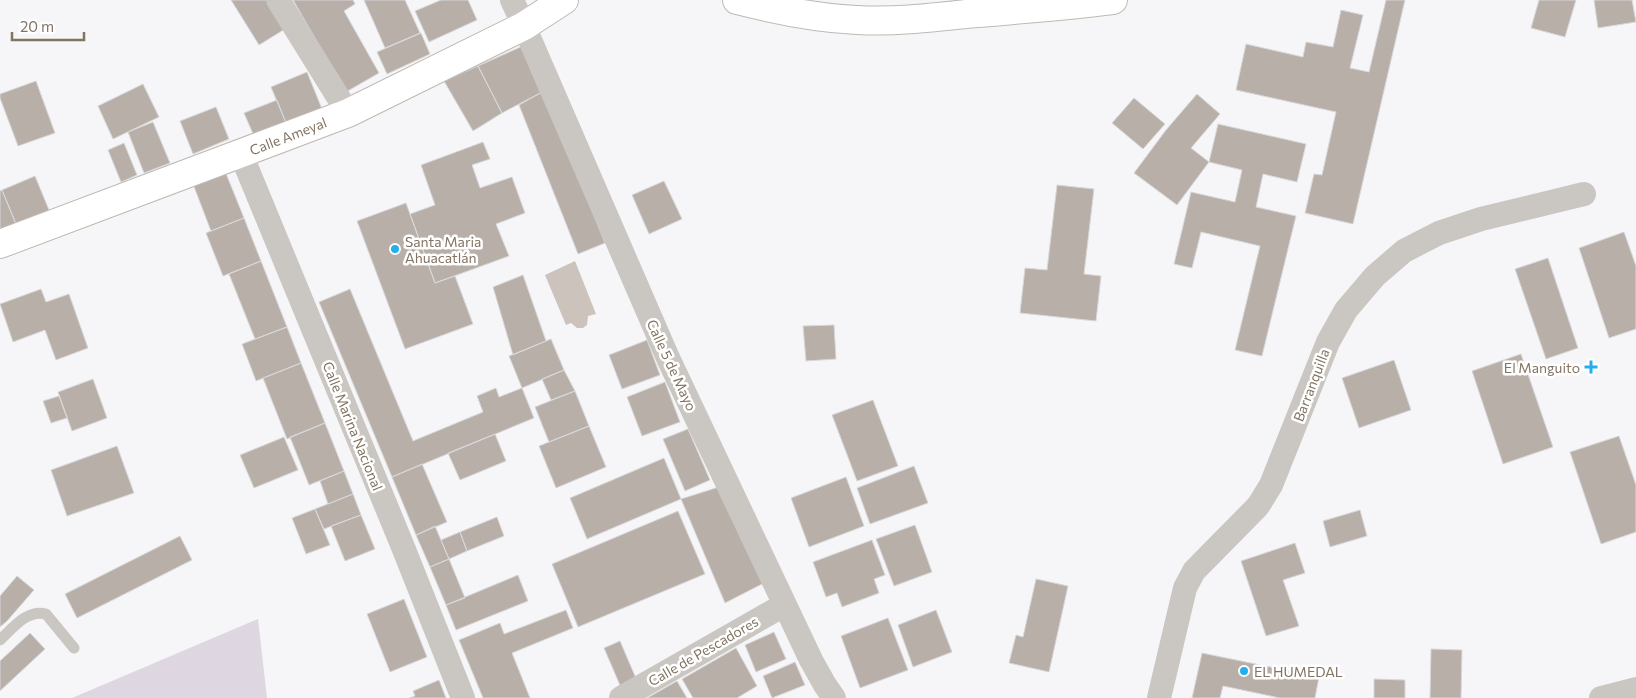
<svg xmlns="http://www.w3.org/2000/svg" width="1636" height="698" font-family="Commissioner,sans-serif">
	<style>
		.green { fill: #ded7e1 }
		.water { fill: #cdc3bd }
		.building { fill: #b8afa8; stroke: #d8d8db }
		.lines { fill: none; stroke-linecap: round; stroke-linejoin: round }
		.secondary-casing { stroke: #bfb9b3; stroke-width: 30 }
		.service { stroke: #cac6c1; stroke-width: 11 }
		.minor { stroke: #cac6c1; stroke-width: 24 }
		.secondary { stroke: #fff; stroke-width: 28 }
		.poi-dot { fill: #23afec; stroke: #fff; stroke-width: 2 }
		.labels { text-anchor: middle; dominant-baseline: central; stroke-width: 5; stroke-linejoin: round; paint-order: stroke }
		.street-label { font-size: 14px; fill: #837362; stroke: #fff }
		.poi-label { font-size: 14px; fill: #837362; stroke: #fff; text-anchor: start }
	</style>
	<rect width="100%" height="100%" fill="#f6f6f9"/>
	<path class="green" d="M 258,619 L 267,698 L 72,698 Z"/>
	<path class="water" d="M 575,261 L 596,314 L 588,316 L 587,325 L 583,328 L 577,328 L 571,323 L 566,325 L 545,275 Z"/>
	<path class="building" d="M 231,0 L 267,0 L 285,29 L 259,45 Z
		M 293,0 L 353,0 L 355,4 L 344,11 L 379,73 L 346,92 Z
		M 364,0 L 405,0 L 420,33 L 385,48 Z
		M 441,0 L 468,0 L 477,20 L 429,42 L 415,11 Z
		M 1386,0 L 1405,0 L 1353,224 L 1305,213 L 1314,174 L 1322,175 L 1336,112 L 1236,90 L 1246,44 L 1303,57 L 1306,42 L 1333,47 L 1341,10 L 1363,15 L 1350,68 L 1369,72 Z
		M 1539,0 L 1576,0 L 1565,37 L 1531,28 Z
		M 1594,0 L 1632,0 L 1636,22 L 1598,28 Z
		M 421,33 L 430,54 L 387,74 L 377,52 Z
		M 525,45 L 544,91 L 502,113 L 478,66 Z
		M 478,66 L 502,113 L 473,131 L 444,81 Z
		M 307,72 L 322,109 L 286,123 L 271,87 Z
		M 36,81 L 55,133 L 18,146 L 0,98 L 0,94 Z
		M 143,84 L 159,117 L 113,139 L 98,106 Z
		M 544,91 L 605,243 L 578,254 L 519,105 Z
		M 1197,94 L 1220,114 L 1191,148 L 1209,162 L 1177,205 L 1134,173 L 1166,130 Z
		M 1134,98 L 1165,124 L 1143,149 L 1112,123 Z
		M 277,100 L 286,123 L 254,136 L 244,113 Z
		M 216,107 L 229,139 L 193,154 L 180,121 Z
		M 153,122 L 170,163 L 144,173 L 128,132 Z
		M 1218,124 L 1306,144 L 1297,182 L 1263,174 L 1256,207 L 1296,216 L 1262,356 L 1235,350 L 1260,246 L 1201,232 L 1192,268 L 1174,264 L 1191,192 L 1235,202 L 1242,170 L 1209,162 Z
		M 483,142 L 490,159 L 472,165 L 480,188 L 512,177 L 525,213 L 496,224 L 509,256 L 435,283 L 410,214 L 435,205 L 421,165 Z
		M 124,143 L 137,175 L 121,182 L 108,150 Z
		M 225,171 L 244,218 L 211,231 L 193,184 Z
		M 35,176 L 49,210 L 16,224 L 2,190 Z
		M 664,181 L 682,219 L 649,234 L 632,195 Z
		M 1057,185 L 1094,189 L 1084,274 L 1101,276 L 1096,321 L 1020,313 L 1025,268 L 1047,270 Z
		M 2,190 L 16,224 L 0,230 L 0,191 Z
		M 406,203 L 435,283 L 455,276 L 473,324 L 405,349 L 357,221 Z
		M 244,218 L 261,261 L 223,276 L 206,233 Z
		M 1624,232 L 1636,266 L 1636,329 L 1609,338 L 1579,248 Z
		M 1548,258 L 1578,348 L 1546,359 L 1515,269 Z
		M 261,261 L 287,327 L 255,339 L 229,274 Z
		M 523,275 L 546,341 L 513,355 L 493,287 Z
		M 41,289 L 46,302 L 69,294 L 88,348 L 56,360 L 45,330 L 13,342 L 0,304 Z
		M 350,289 L 413,441 L 483,412 L 477,396 L 496,388 L 499,397 L 522,388 L 534,418 L 392,477 L 319,302 Z
		M 834,325 L 836,359 L 806,361 L 803,326 Z
		M 287,327 L 301,363 L 256,381 L 242,344 Z
		M 551,339 L 564,370 L 522,388 L 509,356 Z
		M 647,340 L 660,375 L 622,389 L 609,355 Z
		M 1521,354 L 1553,447 L 1503,464 L 1472,371 Z
		M 1394,360 L 1411,410 L 1359,428 L 1342,378 Z
		M 301,363 L 325,423 L 287,439 L 263,378 Z
		M 564,370 L 575,391 L 551,400 L 542,379 Z
		M 93,379 L 107,418 L 72,431 L 58,392 Z
		M 665,382 L 680,422 L 642,436 L 627,397 Z
		M 575,391 L 589,426 L 549,442 L 535,407 Z
		M 59,396 L 67,418 L 51,423 L 43,401 Z
		M 873,400 L 898,466 L 857,481 L 832,415 Z
		M 325,423 L 344,471 L 309,485 L 290,437 Z
		M 589,426 L 606,467 L 556,488 L 539,446 Z
		M 688,429 L 710,480 L 685,491 L 663,439 Z
		M 495,434 L 506,461 L 460,480 L 448,453 Z
		M 1619,436 L 1636,485 L 1636,532 L 1601,544 L 1570,452 Z
		M 284,437 L 298,470 L 254,488 L 240,455 Z
		M 117,446 L 134,493 L 67,516 L 51,470 Z
		M 664,458 L 681,499 L 587,539 L 570,498 Z
		M 422,464 L 447,522 L 416,535 L 392,477 Z
		M 914,466 L 928,503 L 870,524 L 857,488 Z
		M 344,471 L 353,494 L 328,504 L 320,481 Z
		M 846,477 L 864,526 L 809,547 L 791,498 Z
		M 722,486 L 764,583 L 725,603 L 681,499 Z
		M 353,494 L 361,515 L 324,529 L 315,509 Z
		M 315,509 L 330,545 L 306,554 L 292,518 Z
		M 1360,510 L 1367,536 L 1330,547 L 1323,521 Z
		M 678,511 L 705,574 L 578,627 L 552,564 Z
		M 361,515 L 375,549 L 345,561 L 331,526 Z
		M 497,517 L 504,536 L 467,551 L 460,532 Z
		M 915,525 L 932,572 L 894,586 L 876,539 Z
		M 435,526 L 449,559 L 430,567 L 416,535 Z
		M 460,532 L 467,551 L 449,559 L 441,540 Z
		M 180,536 L 192,560 L 77,618 L 65,594 Z
		M 872,540 L 885,575 L 874,579 L 879,593 L 842,607 L 837,593 L 826,597 L 813,562 Z
		M 1295,543 L 1305,573 L 1283,580 L 1299,626 L 1266,636 L 1241,561 Z
		M 449,559 L 465,598 L 446,605 L 430,567 Z
		M 518,575 L 528,601 L 456,630 L 446,605 Z
		M 17,576 L 34,590 L 7,621 L 0,627 L 0,596 Z
		M 1036,579 L 1068,586 L 1049,672 L 1009,663 L 1016,635 L 1023,637 Z
		M 404,599 L 427,657 L 390,672 L 367,614 Z
		M 566,610 L 573,628 L 512,653 L 530,698 L 483,698 L 459,640 L 500,623 L 504,634 Z
		M 936,610 L 952,652 L 913,667 L 898,625 Z
		M 888,618 L 908,670 L 860,688 L 841,636 Z
		M 774,632 L 786,659 L 756,672 L 745,645 Z
		M 30,633 L 45,649 L 0,691 L 0,661 Z
		M 620,641 L 638,683 L 622,690 L 604,648 Z
		M 736,648 L 757,686 L 737,698 L 693,698 L 682,679 Z
		M 1431,649 L 1462,650 L 1461,698 L 1430,698 Z
		M 1202,653 L 1319,677 L 1315,698 L 1280,698 L 1223,686 L 1220,698 L 1192,698 Z
		M 795,662 L 805,685 L 772,698 L 763,676 Z
		M 1374,679 L 1405,680 L 1405,698 L 1374,698 Z
		M 439,680 L 446,698 L 409,698 L 415,696 L 413,691 Z
		M 677,681 L 687,698 L 647,698 Z"/>
	<g class="lines">
		<g class="secondary-casing">
			<path id="secondary" d="M 737,0 C 776,10 816,18 857,20 C 894,22 929,18 966,14 C 1015,10 1065,6 1113,0
				M 0,244 L 348,113 L 524,26 L 564,0"/>
		</g>
		<path class="service" d="M 0,640 C 13,628 27,609 46,614 L 74,648"/>
		<path class="minor" d="M 278,0 L 348,113
			M 512,0 L 524,26 L 668,358 L 811,660 L 825,685 L 834,698
			M 241,154 L 403,547 L 463,698
			M 621,698 L 784,605
			M 1159,698 L 1185,588 L 1194,571 L 1258,506 L 1271,485 L 1328,342 L 1346,310 L 1375,276 L 1404,251 L 1439,233 L 1481,219 L 1584,194
			M 1601,698 L 1636,689"/>
		<use href="#secondary" class="secondary"/>
	</g>
	<g class="poi-dot">
		<circle cx="395" cy="249" r="5"/>
		<path d="M1588.5 359.5h5v5h5v5h-5v5h-5v-5h-5v-5h5z"/>
		<circle cx="1244" cy="671" r="5"/>
	</g>
	<g class="labels">
		<g class="street-label">
			<text transform="translate(288 136) rotate(-21)">Calle Ameyal</text>
			<text transform="translate(672 365) rotate(65)">Calle 5 de Mayo</text>
			<text transform="translate(1311 385) rotate(-69)">Barranquilla</text>
			<text transform="translate(353 426) rotate(68)">Calle Marina Nacional</text>
			<text transform="translate(703 651) rotate(-30)">Calle de Pescadores</text>
		</g>
		<g class="poi-label">
			<text x="405" y="241">Santa Maria<tspan x="405" dy="16">Ahuacatlán</tspan></text>
			<text x="1580" y="367" text-anchor="end">El Manguito</text>
			<text x="1254" y="671">EL HUMEDAL</text>
		</g>
	</g>
	<path d="M12 32v8h72v-8" fill="none" stroke="#837362" stroke-width="2.5"/>
	<text x="20" y="32" font-size="15" fill="#837362" stroke="#ffffff" stroke-width="4" paint-order="stroke">20 m</text>
</svg>
